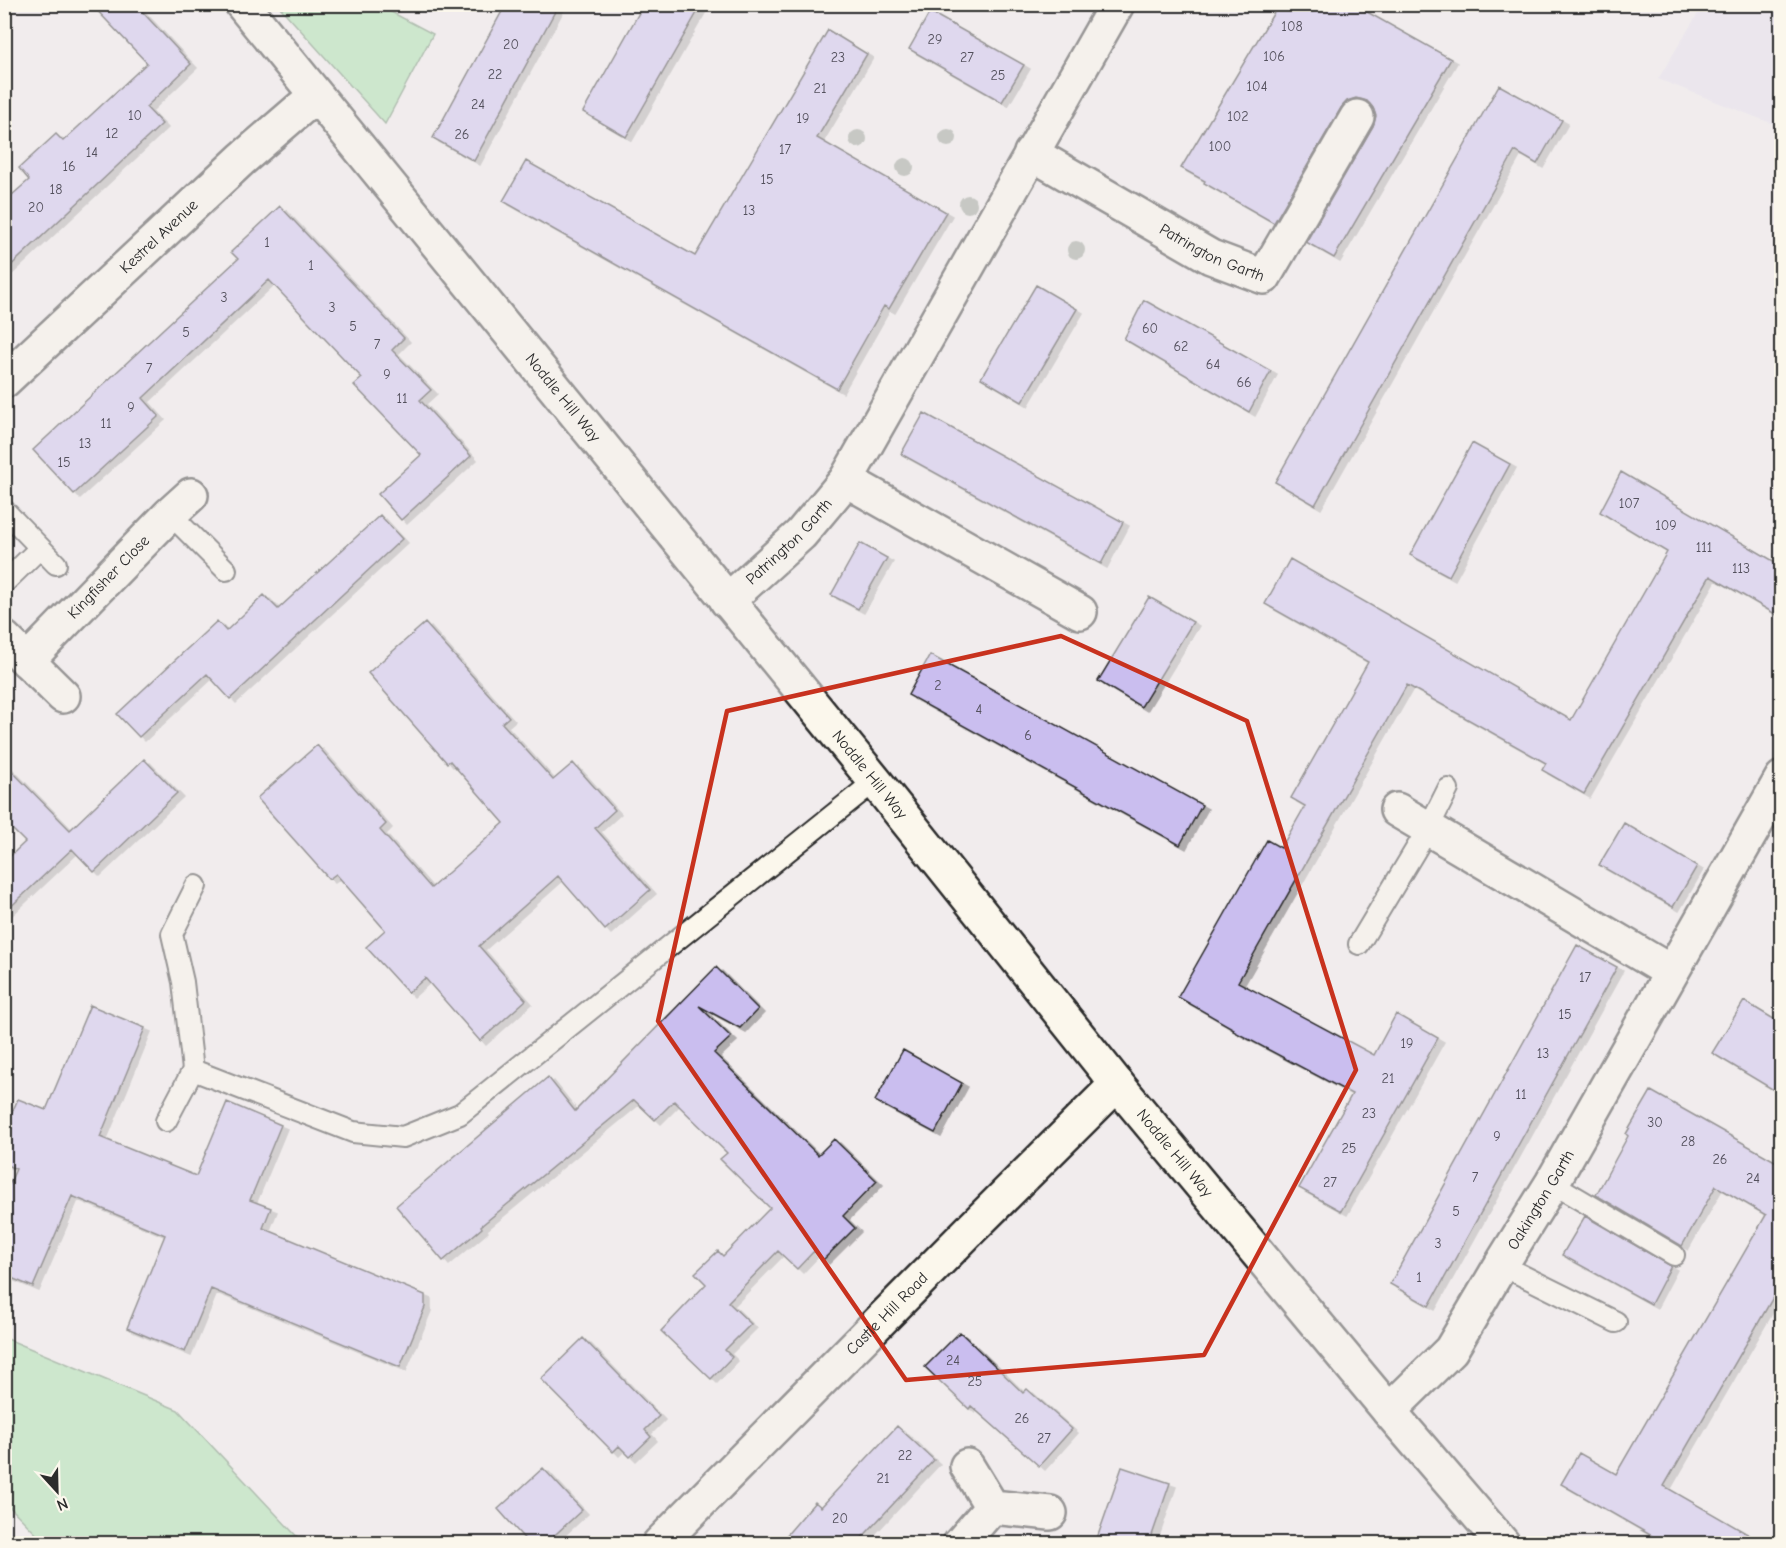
<svg xmlns="http://www.w3.org/2000/svg" width="1786" height="1548" font-family="'Comic Neue',sans-serif">
	<style>
		.built { fill: #e5deee }
		.green { fill: #a2e0a7; stroke: #668669; stroke-width: 1.5 }
		.building { fill: #cabeef; stroke: #2b2b2b; stroke-width: 1.5; filter: url(#shadow) }
		.lines { fill: none; stroke-linecap: round; stroke-linejoin: round }
		.service-casing { stroke: #2b2b2b; stroke-width: 24 }
		.minor-casing { stroke: #2b2b2b; stroke-width: 38 }
		.service { stroke: #fbf7ec; stroke-width: 20 }
		.minor { stroke: #fbf7ec; stroke-width: 33 }
		.tree { fill: #959b93 }
		.marked { fill: none; stroke: #c8321e; stroke-width: 4.5; stroke-linejoin: round }
		.labels { text-anchor: middle; dominant-baseline: central; stroke-width: 6; stroke-linejoin: round; paint-order: stroke }
		.number-label { font-size: 14px; fill: #53505c }
		.street-label { font-size: 16px; fill: #2b2b2b; stroke: #fbf7ec }
	</style>
	<defs>
		<filter id="shadow"><feDropShadow dx="6" dy="4" stdDeviation="0" flood-color="#0004"/></filter>
	</defs>
	<rect width="100%" height="100%" fill="#f1eced"/>
	<filter id="ink" filterUnits="userSpaceOnUse"><feTurbulence type="fractalNoise" baseFrequency=".0167" numOctaves="2"/><feDisplacementMap in="SourceGraphic" scale="12" xChannelSelector="R" yChannelSelector="G"/><feConvolveMatrix kernelMatrix="1 2 1 2 8 2 1 2 1" color-interpolation-filters="sRGB"/></filter>
	<g filter="url(#ink)">
		<path class="built" d="M 1703,5 L 1781,5 L 1781,127 L 1658,79 Z"/>
		<path class="green" d="M 278,5 L 378,5 L 433,34 L 385,124 Z
			M 5,1338 L 178,1410 L 303,1543 L 45,1543 L 5,1502 Z"/>
		<path class="building" d="M 91,4 L 135,4 L 191,64 L 146,107 L 162,124 L 4,272 L 4,202 L 29,180 L 19,168 L 56,134 L 63,141 L 147,63 Z
			M 506,4 L 559,4 L 474,161 L 433,138 Z
			M 644,4 L 702,4 L 626,137 L 583,112 Z
			M 1279,4 L 1353,4 L 1451,59 L 1334,258 L 1306,242 L 1373,126 L 1376,116 L 1373,108 L 1367,101 L 1356,98 L 1347,101 L 1341,108 L 1274,223 L 1204,183 L 1205,181 L 1181,168 Z
			M 930,12 L 1024,65 L 1002,102 L 909,49 Z
			M 828,30 L 867,54 L 817,138 L 946,212 L 889,309 L 884,306 L 837,389 L 503,201 L 526,161 L 695,256 Z
			M 1499,85 L 1562,120 L 1537,164 L 1515,151 L 1315,505 L 1275,482 Z
			M 280,206 L 404,338 L 392,350 L 431,390 L 420,400 L 471,456 L 401,520 L 378,494 L 421,455 L 354,385 L 362,378 L 269,280 L 143,398 L 159,416 L 74,494 L 33,450 L 238,259 L 231,252 Z
			M 1036,285 L 1077,309 L 1022,402 L 981,378 Z
			M 1144,300 L 1271,371 L 1249,412 L 1124,339 Z
			M 924,413 L 1123,522 L 1101,564 L 901,454 Z
			M 1472,443 L 1510,464 L 1449,576 L 1410,555 Z
			M 1621,472 L 1782,566 L 1782,618 L 1710,576 L 1584,794 L 1542,770 L 1546,763 L 1407,685 L 1238,982 L 1374,1055 L 1396,1014 L 1438,1038 L 1341,1211 L 1299,1188 L 1352,1094 L 1233,1031 L 1234,1029 L 1178,997 L 1267,840 L 1281,848 L 1305,806 L 1291,798 L 1368,662 L 1265,604 L 1290,559 L 1571,720 L 1667,552 L 1600,512 Z
			M 380,515 L 402,539 L 230,699 L 207,674 L 139,737 L 117,714 L 217,621 L 226,631 L 264,595 L 278,609 Z
			M 860,543 L 887,558 L 858,609 L 831,595 Z
			M 1149,597 L 1193,622 L 1141,707 L 1098,681 Z
			M 425,623 L 509,717 L 502,723 L 553,780 L 573,763 L 615,810 L 595,828 L 650,890 L 605,930 L 558,876 L 479,946 L 526,1000 L 480,1041 L 425,978 L 408,993 L 366,947 L 385,930 L 336,874 L 329,879 L 257,798 L 317,745 L 386,824 L 380,830 L 431,888 L 504,823 L 450,761 L 447,763 L 368,673 Z
			M 930,655 L 1202,805 L 1180,845 L 908,695 Z
			M 144,759 L 177,793 L 94,872 L 72,849 L 4,913 L 4,862 L 25,842 L 4,821 L 4,763 L 70,830 Z
			M 1624,823 L 1697,866 L 1673,907 L 1599,865 Z
			M 1577,945 L 1617,967 L 1429,1306 L 1390,1284 Z
			M 716,967 L 758,1009 L 740,1028 L 699,1006 L 731,1037 L 714,1053 L 818,1155 L 834,1139 L 877,1181 L 843,1216 L 855,1228 L 823,1260 L 814,1251 L 797,1269 L 778,1251 L 728,1302 L 751,1324 L 725,1350 L 732,1357 L 711,1379 L 661,1331 L 706,1284 L 695,1273 L 718,1251 L 723,1256 L 770,1208 L 720,1159 L 727,1153 L 674,1101 L 655,1120 L 634,1100 L 481,1226 L 482,1228 L 443,1261 L 396,1206 L 548,1077 L 575,1111 Z
			M 1744,1001 L 1782,1024 L 1782,1095 L 1712,1053 Z
			M 90,1005 L 145,1028 L 100,1137 L 196,1176 L 227,1102 L 281,1125 L 250,1200 L 271,1208 L 263,1228 L 425,1295 L 425,1307 L 400,1367 L 211,1289 L 185,1352 L 127,1328 L 165,1235 L 72,1196 L 33,1287 L 4,1275 L 4,1196 L 16,1169 L 4,1164 L 4,1130 L 18,1099 L 46,1110 Z
			M 903,1050 L 962,1083 L 935,1133 L 875,1101 Z
			M 1651,1091 L 1782,1165 L 1782,1282 L 1664,1486 L 1765,1544 L 1666,1544 L 1561,1484 L 1579,1453 L 1616,1474 L 1766,1215 L 1716,1186 L 1682,1246 L 1596,1195 L 1628,1136 L 1626,1134 Z
			M 1585,1216 L 1671,1266 L 1651,1304 L 1562,1255 Z
			M 960,1332 L 1023,1393 L 1027,1389 L 1072,1429 L 1039,1466 L 971,1406 L 969,1409 L 925,1367 Z
			M 583,1338 L 659,1416 L 645,1430 L 651,1437 L 630,1457 L 619,1446 L 613,1452 L 541,1379 Z
			M 897,1426 L 934,1460 L 856,1544 L 779,1544 L 815,1502 L 821,1507 Z
			M 1122,1467 L 1170,1483 L 1149,1544 L 1095,1544 Z
			M 543,1468 L 582,1510 L 545,1544 L 529,1544 L 498,1509 Z"/>
		<g class="lines">
			<g class="service-casing">
				<path id="service" d="M 4,510 L 56,564
					M 170,514 L 226,570
					M 4,583 L 40,548
					M 1359,944 L 1428,829 L 1448,789
					M 193,1070 L 353,1132 L 403,1137 L 460,1114 L 875,781
					M 166,1121 L 193,1070 L 183,982 L 172,934 L 196,886
					M 1552,1183 L 1674,1255
					M 1501,1265 L 1616,1322"/>
			</g>
			<g class="minor-casing">
				<g id="minor">
					<path id="s1" d="M 242,4 L 875,781 L 1117,1084 L 1389,1411 L 1503,1544"/>
					<path id="s2" d="M 1031,153 L 1211,257 L 1264,277 L 1357,117"/>
					<path id="s3" d="M 4,381 L 242,159 L 315,96"/>
					<path d="M 846,480 L 1080,612"/>
					<path id="s4" d="M 727,601 L 801,534 L 846,480 L 1117,4"/>
					<path d="M 4,638 L 63,696"/>
					<path id="s5" d="M 27,661 L 170,514 L 191,495"/>
					<path d="M 1397,810 L 1671,972"/>
					<path id="s6" d="M 1389,1411 L 1451,1350 L 1501,1265 L 1552,1183 L 1782,778"/>
					<path d="M 967,1466 L 992,1507 L 1050,1513"/>
					<path id="s7" d="M 659,1544 L 971,1229 L 1117,1084"/>
					<path d="M 960,1544 L 992,1507"/>
				</g>
			</g>
			<use href="#service" class="service"/>
			<use href="#minor" class="minor"/>
		</g>
		<g class="tree">
			<circle cx="948" cy="138" r="9"/>
			<circle cx="858" cy="139" r="9"/>
			<circle cx="905" cy="167" r="9"/>
			<circle cx="968" cy="204" r="9"/>
			<circle cx="1076" cy="250" r="9"/>
		</g>
	</g>
	<path d="M0 0H1786V1548H0ZM 1061,636 L 1247,721 L 1356,1070 L 1204,1355 L 906,1380 L 658,1021 L 727,711 Z" fill="#f1eced" fill-opacity=".55" fill-rule="evenodd"/>
	<path class="marked" d="M 1061,636 L 1247,721 L 1356,1070 L 1204,1355 L 906,1380 L 658,1021 L 727,711 Z"/>
	<g class="labels">
		<g class="number-label">
			<text x="1292" y="26">108</text>
			<text x="935" y="39">29</text>
			<text x="511" y="44">20</text>
			<text x="1274" y="56">106</text>
			<text x="838" y="57">23</text>
			<text x="967" y="57">27</text>
			<text x="495" y="74">22</text>
			<text x="998" y="75">25</text>
			<text x="1257" y="86">104</text>
			<text x="820" y="88">21</text>
			<text x="478" y="104">24</text>
			<text x="135" y="115">10</text>
			<text x="1238" y="116">102</text>
			<text x="803" y="118">19</text>
			<text x="112" y="133">12</text>
			<text x="462" y="134">26</text>
			<text x="1220" y="146">100</text>
			<text x="785" y="149">17</text>
			<text x="92" y="152">14</text>
			<text x="69" y="166">16</text>
			<text x="767" y="179">15</text>
			<text x="56" y="189">18</text>
			<text x="36" y="207">20</text>
			<text x="749" y="210">13</text>
			<text x="267" y="242">1</text>
			<text x="311" y="265">1</text>
			<text x="224" y="297">3</text>
			<text x="332" y="307">3</text>
			<text x="353" y="326">5</text>
			<text x="1150" y="328">60</text>
			<text x="186" y="332">5</text>
			<text x="377" y="344">7</text>
			<text x="1181" y="346">62</text>
			<text x="1213" y="364">64</text>
			<text x="149" y="368">7</text>
			<text x="387" y="374">9</text>
			<text x="1244" y="382">66</text>
			<text x="402" y="398">11</text>
			<text x="131" y="407">9</text>
			<text x="106" y="423">11</text>
			<text x="85" y="443">13</text>
			<text x="64" y="462">15</text>
			<text x="1629" y="503">107</text>
			<text x="1666" y="525">109</text>
			<text x="1704" y="547">111</text>
			<text x="1741" y="568">113</text>
			<text x="938" y="685">2</text>
			<text x="979" y="709">4</text>
			<text x="1028" y="735">6</text>
			<text x="1585" y="977">17</text>
			<text x="1565" y="1014">15</text>
			<text x="1407" y="1043">19</text>
			<text x="1543" y="1053">13</text>
			<text x="1388" y="1078">21</text>
			<text x="1521" y="1094">11</text>
			<text x="1369" y="1113">23</text>
			<text x="1655" y="1122">30</text>
			<text x="1497" y="1136">9</text>
			<text x="1688" y="1141">28</text>
			<text x="1349" y="1148">25</text>
			<text x="1720" y="1159">26</text>
			<text x="1475" y="1177">7</text>
			<text x="1753" y="1178">24</text>
			<text x="1330" y="1182">27</text>
			<text x="1456" y="1211">5</text>
			<text x="1438" y="1243">3</text>
			<text x="1419" y="1277">1</text>
			<text x="953" y="1360">24</text>
			<text x="975" y="1381">25</text>
			<text x="1022" y="1418">26</text>
			<text x="1044" y="1438">27</text>
			<text x="905" y="1455">22</text>
			<text x="883" y="1478">21</text>
			<text x="840" y="1518">20</text>
		</g>
		<g class="street-label">
			<text stroke="none"><textPath href="#s3" startOffset="212">Kestrel Avenue</textPath></text>
			<text stroke="none"><textPath href="#s2" startOffset="207">Patrington Garth</textPath></text>
			<text stroke="none"><textPath href="#s1" startOffset="508">Noddle Hill Way</textPath></text>
			<text stroke="none"><textPath href="#s4" startOffset="86">Patrington Garth</textPath></text>
			<text stroke="none"><textPath href="#s5" startOffset="117">Kingfisher Close</textPath></text>
			<text stroke="none"><textPath href="#s1" startOffset="994">Noddle Hill Way</textPath></text>
			<text stroke="none"><textPath href="#s1" startOffset="1480">Noddle Hill Way</textPath></text>
			<text stroke="none"><textPath href="#s6" startOffset="262">Oakington Garth</textPath></text>
			<text stroke="none"><textPath href="#s7" startOffset="324">Castle Hill Road</textPath></text>
		</g>
	</g>
	<rect width="1786" height="1548" fill="none" stroke="#fbf7ec" stroke-width="24"/>
	<rect x="12" y="12" width="1762" height="1524" fill="none" stroke="#2b2b2b" stroke-width="2" filter="url(#ink)"/>
	<g transform="translate(57 1491) rotate(158)" stroke="#fbf7ec" stroke-width="4.5" paint-order="stroke">
	<path d="M0-4.5L10 22L0 15L-10 22Z" fill="#2b2b2b"/>
	<text y="-9" font-size="16" font-weight="bold" text-anchor="middle" fill="#2b2b2b">N</text>
	</g>
</svg>
